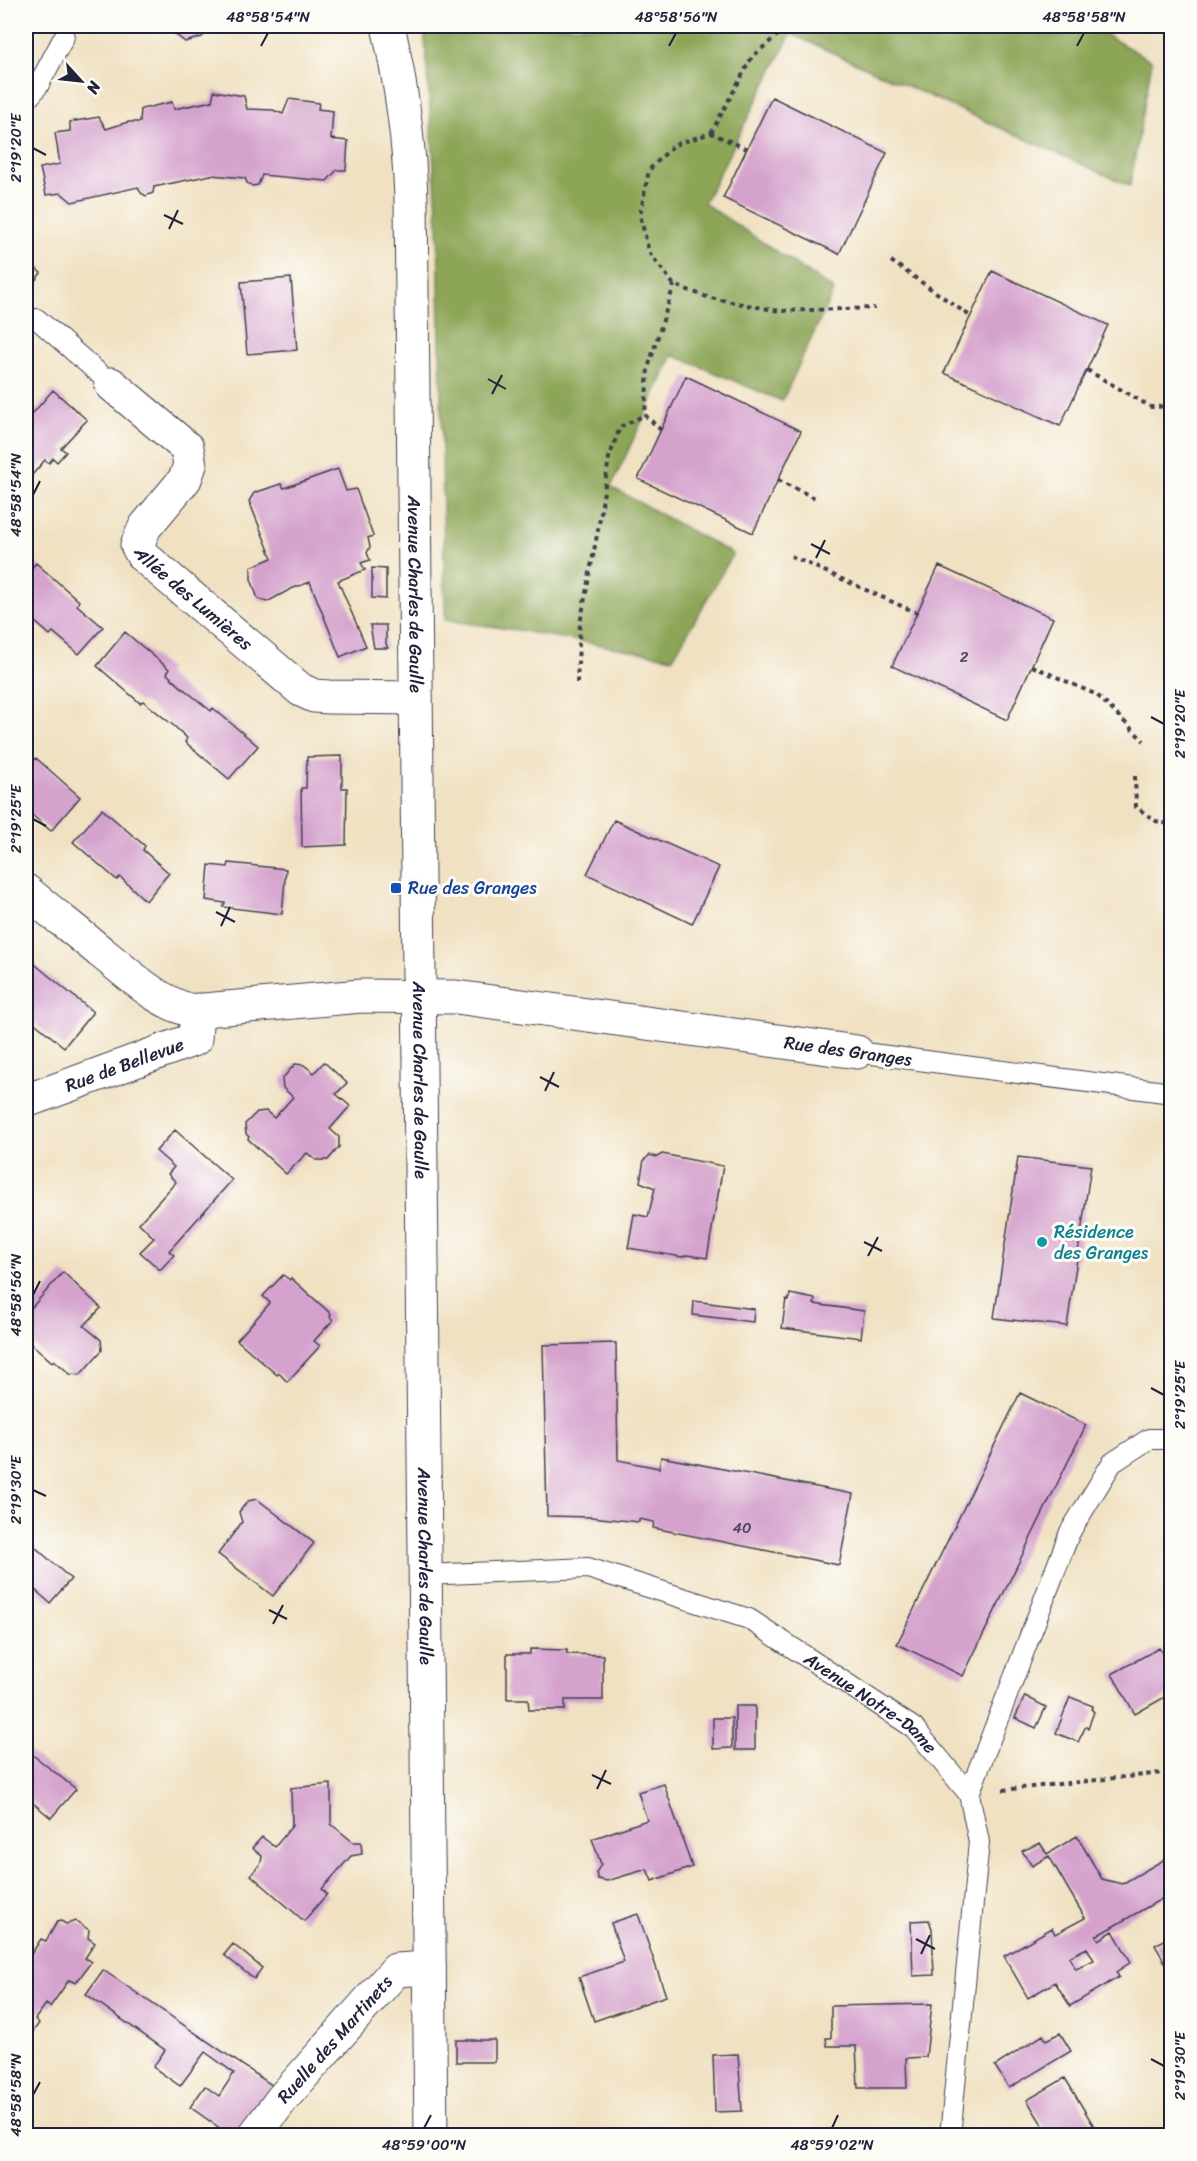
<svg xmlns="http://www.w3.org/2000/svg" width="1197" height="2161" font-family="Sriracha,sans-serif">
	<style>
		.forest { fill: #8ca557; stroke: #576449; stroke-width: 1.5 }
		.building { fill: #d4a2cd; fill-rule: evenodd }
		.lines { fill: none; stroke-linecap: round; stroke-linejoin: round }
		.service-casing { stroke: #413f4f; stroke-width: 22 }
		.minor-casing { stroke: #413f4f; stroke-width: 35 }
		.secondary-casing { stroke: #413f4f; stroke-width: 35 }
		.path { stroke: #413f4f; stroke-width: 4; stroke-dasharray: 4.5 4.5; stroke-linecap: butt }
		.service { stroke: #fff; stroke-width: 20 }
		.minor { stroke: #fff; stroke-width: 33 }
		.secondary { stroke: #fff; stroke-width: 33 }
		.ticks { fill: none; stroke: #22223b; stroke-width: 2 }
		.transit-dot { fill: #1a4fb4; stroke: #fdfcf7; stroke-width: 2 }
		.culture-dot { fill: #0f9aa8; stroke: #fdfcf7; stroke-width: 2 }
		.labels { text-anchor: middle; dominant-baseline: central; stroke-width: 6; stroke-linejoin: round; paint-order: stroke }
		.number-label { font-size: 15px; fill: #4e4260 }
		.street-label { font-size: 18px; fill: #22223b; stroke: #fdfcf7 }
		.transit-label { font-size: 18px; fill: #164399; stroke: #fdfcf7; text-anchor: start }
		.culture-label { font-size: 18px; fill: #0d838f; stroke: #fdfcf7; text-anchor: start }
		.neatline { fill: none; stroke: #22223b; stroke-width: 2 }
		.ticks-label { font-size: 15px; text-anchor: middle; fill: #22223b }
	</style>
	<rect width="100%" height="100%" fill="#fdfcf7"/>
	<filter id="ink" filterUnits="userSpaceOnUse"><feTurbulence type="fractalNoise" baseFrequency=".0167" numOctaves="2"/><feDisplacementMap in="SourceGraphic" scale="12" xChannelSelector="R" yChannelSelector="G"/><feConvolveMatrix kernelMatrix="1 2 1 2 8 2 1 2 1" color-interpolation-filters="sRGB"/></filter>
	<filter id="wash" filterUnits="userSpaceOnUse"><feTurbulence type="fractalNoise" baseFrequency=".008" numOctaves="4" result="noise"/><feDisplacementMap in="SourceGraphic" scale="24" xChannelSelector="R" yChannelSelector="G"/><feGaussianBlur stdDeviation="1.35" result="paint"/><feColorMatrix in="noise" values="0 0 0 0 0 0 0 0 0 0 0 0 0 0 0 0 0 1.4 0 .05"/><feComposite in="paint" operator="in"/></filter>
	<g filter="url(#wash)">
		<rect width="100%" height="100%" fill="#f0e1c2"/>
		<path class="forest" d="M 424,26 L 1090,26 L 1152,61 L 1130,186 L 791,34 L 704,203 L 834,290 L 782,401 L 673,355 L 611,487 L 733,554 L 673,658 L 517,630 L 445,620 L 438,224 Z"/>
		<g id="blocks">
			<path class="building" d="M 165,26 L 212,26 L 202,37 L 185,42 Z
				M 214,91 L 244,96 L 247,109 L 273,110 L 283,114 L 289,99 L 319,103 L 318,109 L 333,111 L 331,139 L 348,141 L 346,170 L 337,170 L 327,181 L 262,175 L 258,185 L 252,186 L 247,183 L 245,178 L 211,175 L 154,187 L 153,193 L 146,196 L 141,193 L 138,187 L 72,202 L 61,193 L 46,195 L 40,168 L 60,164 L 55,133 L 70,131 L 70,122 L 99,117 L 106,129 L 128,122 L 140,122 L 141,109 L 172,102 L 174,109 L 212,101 Z
				M 772,97 L 887,153 L 839,254 L 723,198 Z
				M 26,259 L 41,273 L 26,292 Z
				M 992,271 L 1108,325 L 1060,426 L 944,373 Z
				M 291,278 L 297,350 L 247,354 L 241,282 Z
				M 686,376 L 801,431 L 753,533 L 638,479 Z
				M 53,390 L 87,420 L 61,448 L 66,452 L 57,462 L 53,458 L 49,463 L 45,460 L 26,482 L 26,419 L 27,420 Z
				M 338,469 L 346,491 L 356,489 L 373,536 L 368,538 L 370,547 L 367,553 L 370,560 L 361,563 L 365,570 L 338,581 L 366,646 L 340,657 L 310,582 L 291,589 L 267,602 L 258,599 L 251,579 L 251,567 L 272,558 L 249,501 L 254,493 L 281,484 L 284,488 Z
				M 36,563 L 79,601 L 77,605 L 103,627 L 79,654 L 53,632 L 50,635 L 26,614 L 26,575 Z
				M 939,566 L 1053,618 L 1007,720 L 892,666 Z
				M 372,568 L 386,569 L 386,599 L 372,598 Z
				M 370,625 L 386,625 L 386,644 L 388,648 L 374,648 Z
				M 125,632 L 169,669 L 167,674 L 180,686 L 211,711 L 213,708 L 258,746 L 229,779 L 185,742 L 187,738 L 174,726 L 143,701 L 140,703 L 97,666 Z
				M 26,756 L 33,762 L 36,758 L 80,797 L 51,831 L 26,810 Z
				M 342,756 L 342,788 L 347,788 L 346,845 L 302,847 L 301,788 L 306,788 L 307,757 Z
				M 102,809 L 145,846 L 143,850 L 169,873 L 146,901 L 120,877 L 117,880 L 73,842 Z
				M 614,820 L 719,867 L 692,924 L 587,874 Z
				M 229,863 L 286,869 L 282,914 L 223,907 L 225,903 L 206,900 L 209,865 L 228,867 Z
				M 26,957 L 93,1012 L 64,1047 L 26,1016 Z
				M 324,1062 L 347,1083 L 336,1094 L 350,1106 L 330,1129 L 339,1137 L 339,1147 L 328,1160 L 316,1160 L 307,1153 L 286,1174 L 248,1139 L 249,1137 L 246,1134 L 245,1124 L 257,1112 L 266,1111 L 274,1118 L 293,1097 L 283,1088 L 282,1079 L 295,1064 L 304,1065 L 314,1073 Z
				M 175,1130 L 232,1180 L 169,1251 L 174,1255 L 160,1270 L 140,1252 L 154,1238 L 139,1223 L 176,1182 L 168,1174 L 174,1167 L 156,1151 Z
				M 662,1154 L 723,1166 L 707,1258 L 687,1255 L 682,1257 L 628,1248 L 634,1214 L 648,1217 L 655,1188 L 640,1182 L 644,1160 L 650,1155 L 657,1157 Z
				M 1018,1157 L 1091,1166 L 1067,1326 L 994,1318 Z
				M 63,1272 L 101,1308 L 84,1326 L 101,1340 L 102,1350 L 80,1375 L 70,1374 L 54,1360 L 52,1362 L 26,1339 L 26,1314 Z
				M 283,1275 L 290,1280 L 291,1278 L 331,1314 L 330,1317 L 333,1320 L 314,1341 L 320,1346 L 287,1382 L 279,1373 L 277,1375 L 237,1340 L 270,1303 L 263,1296 Z
				M 790,1294 L 815,1299 L 814,1304 L 864,1311 L 861,1338 L 782,1328 L 786,1299 L 789,1300 Z
				M 694,1301 L 754,1309 L 753,1322 L 693,1315 Z
				M 616,1343 L 618,1460 L 659,1468 L 661,1457 L 853,1494 L 839,1565 L 653,1528 L 654,1522 L 639,1519 L 639,1522 L 591,1517 L 547,1516 L 543,1345 Z
				M 1020,1393 L 1086,1425 L 963,1676 L 897,1644 Z
				M 257,1499 L 314,1543 L 273,1596 L 218,1554 L 242,1522 L 239,1512 L 248,1501 Z
				M 26,1539 L 71,1579 L 50,1603 L 26,1582 Z
				M 1159,1648 L 1170,1665 L 1172,1664 L 1172,1693 L 1135,1714 L 1112,1674 Z
				M 530,1649 L 567,1650 L 567,1654 L 603,1655 L 603,1700 L 565,1700 L 565,1710 L 529,1710 L 528,1699 L 507,1699 L 507,1654 L 530,1654 Z
				M 1025,1696 L 1046,1707 L 1036,1728 L 1015,1718 Z
				M 1070,1697 L 1093,1706 L 1091,1709 L 1094,1712 L 1088,1728 L 1086,1726 L 1078,1742 L 1056,1733 Z
				M 735,1706 L 755,1706 L 755,1750 L 735,1750 Z
				M 713,1718 L 732,1718 L 732,1748 L 713,1749 Z
				M 29,1752 L 76,1789 L 51,1818 L 26,1797 L 26,1756 Z
				M 331,1784 L 331,1824 L 353,1842 L 361,1842 L 362,1854 L 351,1856 L 322,1889 L 327,1894 L 304,1921 L 251,1875 L 261,1863 L 262,1856 L 252,1848 L 262,1837 L 275,1847 L 292,1826 L 291,1788 Z
				M 664,1784 L 692,1867 L 652,1881 L 647,1869 L 607,1881 L 598,1879 L 596,1873 L 601,1864 L 592,1839 L 647,1820 L 638,1792 Z
				M 1077,1836 L 1102,1879 L 1122,1884 L 1172,1855 L 1172,1893 L 1096,1936 L 1099,1940 L 1113,1931 L 1131,1962 L 1116,1972 L 1119,1977 L 1070,2006 L 1055,1982 L 1028,1998 L 1004,1956 L 1052,1928 L 1055,1934 L 1085,1918 L 1049,1856 L 1032,1866 L 1022,1851 L 1040,1843 L 1047,1854 ZM 1087,1948 L 1094,1960 L 1076,1969 L 1069,1957 Z
				M 638,1914 L 666,1996 L 594,2021 L 579,1977 L 624,1962 L 611,1923 Z
				M 929,1920 L 932,1929 L 934,1975 L 913,1976 L 911,1921 Z
				M 61,1921 L 66,1924 L 76,1921 L 89,1930 L 88,1938 L 95,1943 L 85,1958 L 91,1962 L 76,1983 L 69,1980 L 50,2007 L 46,2004 L 35,2019 L 39,2023 L 26,2042 L 26,1962 L 41,1939 L 46,1941 L 57,1922 Z
				M 1172,1936 L 1172,1975 L 1155,1945 Z
				M 233,1944 L 262,1968 L 254,1979 L 224,1955 Z
				M 103,1970 L 276,2088 L 241,2136 L 231,2136 L 190,2107 L 205,2086 L 219,2096 L 234,2073 L 205,2052 L 180,2086 L 153,2067 L 165,2050 L 86,1994 Z
				M 932,2004 L 926,2057 L 906,2058 L 907,2088 L 858,2088 L 856,2046 L 827,2046 L 826,2038 L 831,2038 L 831,2006 Z
				M 1060,2033 L 1071,2051 L 1009,2088 L 995,2066 L 1043,2035 L 1046,2040 Z
				M 456,2040 L 495,2040 L 495,2062 L 456,2062 Z
				M 738,2054 L 742,2111 L 715,2112 L 713,2055 Z
				M 1065,2078 L 1095,2128 L 1083,2136 L 1049,2136 L 1027,2100 Z"/>
		</g>
	</g>
	<g filter="url(#ink)">
		<use href="#blocks" fill-opacity="0" stroke="#413f4f" stroke-width="1.5"/>
		<g class="lines">
			<g class="service-casing">
				<g id="service">
					<path d="M 26,101 L 38,86 L 64,37"/>
					<path d="M 37,319 L 111,384"/>
					<path d="M 857,1052 L 1172,1093"/>
					<path id="s1" d="M 425,1575 L 588,1568 L 749,1619 L 914,1728 L 969,1794 L 979,1842 L 950,2136"/>
					<path d="M 969,1794 L 1070,1532 L 1112,1463 L 1149,1439 L 1172,1439"/>
				</g>
			</g>
			<g class="minor-casing">
				<g id="minor">
					<path id="s2" d="M 111,384 L 187,448 L 190,465 L 185,479 L 145,527 L 137,545 L 143,556 L 301,690 L 314,696 L 329,697 L 416,698"/>
					<path d="M 26,891 C 51,912 77,932 102,953 C 130,975 157,1002 192,1011 L 361,996 L 456,997 L 857,1052"/>
					<path id="s3" d="M 26,1101 L 195,1039 L 197,1010"/>
					<path id="s4" d="M 254,2136 L 282,2099 L 396,1970 L 429,1968"/>
				</g>
			</g>
			<g class="secondary-casing">
				<g id="secondary">
					<path id="s5" d="M 388,26 C 401,83 409,139 411,198 L 431,2136"/>
				</g>
			</g>
			<path class="path" d="M 711,133 L 752,57 L 788,26
				M 747,149 L 711,133 L 674,145 L 649,170 L 640,215 L 649,252 L 674,285 L 710,298 L 779,311 L 875,308
				M 891,261 L 970,316
				M 1087,370 L 1151,407 L 1172,406
				M 661,430 L 645,415 L 648,368 L 674,285
				M 778,480 L 817,499
				M 791,556 L 917,613
				M 1032,666 L 1097,695 L 1144,741
				M 577,683 L 580,624 L 598,530 L 609,458 L 620,427 L 645,415
				M 1135,776 L 1136,807 L 1156,821 L 1169,824 L 1172,827
				M 1003,1790 L 1172,1772"/>
			<use href="#service" class="service"/>
			<use href="#minor" class="minor"/>
			<use href="#secondary" class="secondary"/>
		</g>
	</g>
	<path class="ticks" d="M 261,46 L 268,33M 669,46 L 676,33M 1077,46 L 1084,33M 33,148 L 46,155M 164,215 L 183,224M 169,229 L 178,210M 488,379 L 506,389M 492,394 L 502,375M 33,495 L 40,481M 811,544 L 830,554M 816,558 L 825,540M 1151,717 L 1164,724M 33,819 L 46,826M 216,912 L 235,922M 221,926 L 230,907M 540,1077 L 559,1087M 545,1091 L 554,1072M 864,1242 L 882,1251M 868,1256 L 878,1237M 33,1295 L 40,1281M 1151,1388 L 1164,1395M 33,1490 L 46,1496M 269,1610 L 287,1619M 273,1624 L 283,1605M 592,1775 L 611,1784M 597,1789 L 606,1770M 916,1939 L 935,1949M 921,1954 L 930,1935M 1151,2059 L 1164,2066M 33,2095 L 40,2082M 424,2128 L 431,2115M 832,2128 L 838,2115"/>
	<rect class="transit-dot" x="390" y="882" width="12" height="12" rx="3"/>
	<circle class="culture-dot" cx="1042" cy="1242" r="6"/>
	<g class="labels">
		<g class="number-label">
			<text x="964" y="657">2</text>
			<text x="742" y="1528">40</text>
		</g>
		<g class="street-label">
			<text stroke="none"><textPath href="#s5" startOffset="570">Avenue Charles de Gaulle</textPath></text>
			<text stroke="none"><textPath href="#s2" startOffset="292">Allée des Lumières</textPath></text>
			<text transform="translate(848 1051) rotate(8)">Rue des Granges</text>
			<text stroke="none"><textPath href="#s3" startOffset="105">Rue de Bellevue</textPath></text>
			<text stroke="none"><textPath href="#s5" startOffset="1056">Avenue Charles de Gaulle</textPath></text>
			<text stroke="none"><textPath href="#s5" startOffset="1542">Avenue Charles de Gaulle</textPath></text>
			<text stroke="none"><textPath href="#s1" startOffset="480">Avenue Notre-Dame</textPath></text>
			<text stroke="none"><textPath href="#s4" startOffset="126">Ruelle des Martinets</textPath></text>
		</g>
		<g class="transit-label">
			<text x="408" y="888">Rue des Granges</text>
		</g>
		<g class="culture-label">
			<text x="1054" y="1232">Résidence<tspan x="1054" dy="21">des Granges</tspan></text>
		</g>
	</g>
	<rect width="1197" height="2161" fill="none" stroke="#fdfcf7" stroke-width="66"/>
	<g transform="translate(81 81) rotate(117)" stroke="#fdfcf7" stroke-width="4.5" paint-order="stroke">
	<path d="M0-4.5L10 22L0 15L-10 22Z" fill="#22223b"/>
	<text y="-9" font-size="16" font-weight="bold" text-anchor="middle" fill="#22223b">N</text>
	</g>
	<rect x="33" y="33" width="1131" height="2095" class="neatline"/>
	<g class="ticks-label">
		<text x="268" y="22">48°58'54"N</text>
		<text x="676" y="22">48°58'56"N</text>
		<text x="1084" y="22">48°58'58"N</text>
		<text transform="translate(16 148) rotate(-90)" y="5">2°19'20"E</text>
		<text transform="translate(16 495) rotate(-90)" y="5">48°58'54"N</text>
		<text transform="translate(1180 724) rotate(-90)" y="5">2°19'20"E</text>
		<text transform="translate(16 819) rotate(-90)" y="5">2°19'25"E</text>
		<text transform="translate(16 1295) rotate(-90)" y="5">48°58'56"N</text>
		<text transform="translate(1180 1395) rotate(-90)" y="5">2°19'25"E</text>
		<text transform="translate(16 1490) rotate(-90)" y="5">2°19'30"E</text>
		<text transform="translate(1180 2066) rotate(-90)" y="5">2°19'30"E</text>
		<text transform="translate(16 2095) rotate(-90)" y="5">48°58'58"N</text>
		<text x="424" y="2150">48°59'00"N</text>
		<text x="832" y="2150">48°59'02"N</text>
	</g>
</svg>
